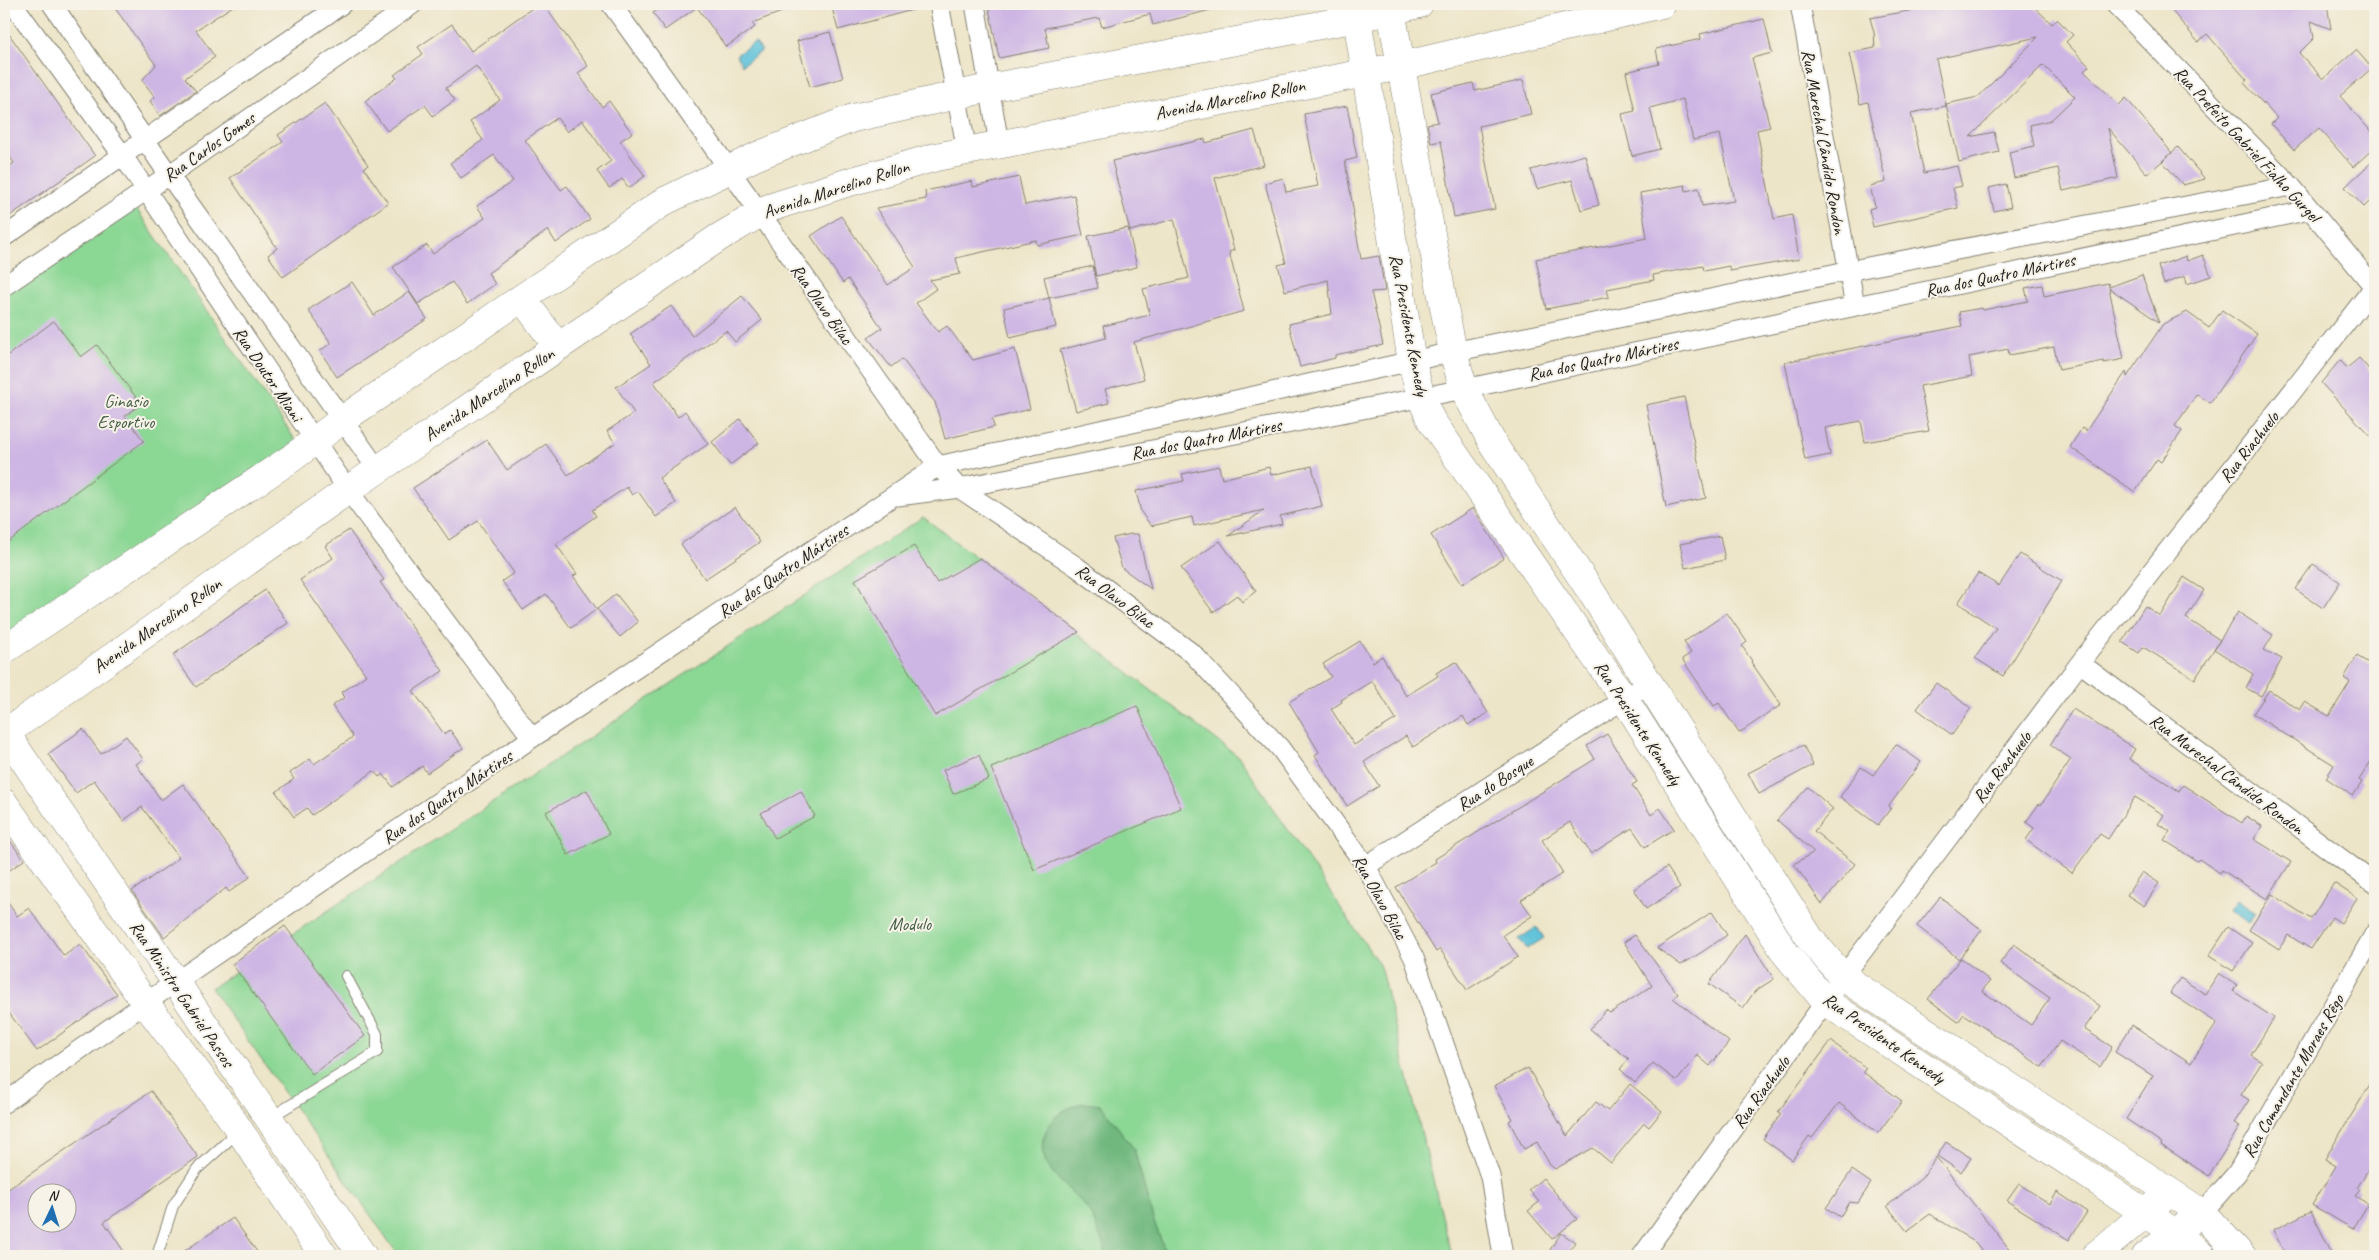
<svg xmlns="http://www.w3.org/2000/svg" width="2379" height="1260" font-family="Caveat,sans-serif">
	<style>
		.green { fill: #8bd794; stroke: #547a58 }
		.forest { fill: #70b87e; stroke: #466a4d }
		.water { fill: #5bc1d8; stroke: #3c6e7a }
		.building { fill: #ceb6e4; fill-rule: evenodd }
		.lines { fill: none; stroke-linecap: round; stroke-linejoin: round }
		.lane-casing { stroke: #848072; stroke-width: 12 }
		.street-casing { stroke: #848072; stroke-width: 21 }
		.secondary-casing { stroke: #848072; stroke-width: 29 }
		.lane { stroke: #fff; stroke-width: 10 }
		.street { stroke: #fff; stroke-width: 19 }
		.secondary { stroke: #fff; stroke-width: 28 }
		.labels { text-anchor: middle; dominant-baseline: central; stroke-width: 4; stroke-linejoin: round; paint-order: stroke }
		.street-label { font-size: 18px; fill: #1c1c1c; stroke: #f7f3e8 }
		.park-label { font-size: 18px; fill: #435d46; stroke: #f7f3e8 }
	</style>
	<rect width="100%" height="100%" fill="#f7f3e8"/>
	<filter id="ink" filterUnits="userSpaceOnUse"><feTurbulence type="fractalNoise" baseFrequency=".02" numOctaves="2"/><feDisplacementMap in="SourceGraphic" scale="10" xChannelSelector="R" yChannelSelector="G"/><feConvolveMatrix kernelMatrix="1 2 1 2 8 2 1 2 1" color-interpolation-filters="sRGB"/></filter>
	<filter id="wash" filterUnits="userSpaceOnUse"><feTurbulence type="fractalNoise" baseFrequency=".0096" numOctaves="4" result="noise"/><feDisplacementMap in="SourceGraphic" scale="20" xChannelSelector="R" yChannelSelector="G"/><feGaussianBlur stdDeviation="1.12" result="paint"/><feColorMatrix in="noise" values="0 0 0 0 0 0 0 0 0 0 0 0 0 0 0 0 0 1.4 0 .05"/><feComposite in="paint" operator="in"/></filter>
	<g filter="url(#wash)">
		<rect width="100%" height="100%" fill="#ede5c8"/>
		<path class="green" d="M 131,201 L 301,448 L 4,636 L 4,292 Z
			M 923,517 L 1239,757 L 1380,966 L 1452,1256 L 399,1256 L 211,988 Z"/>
		<path class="forest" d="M 1083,1103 L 1101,1105 L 1134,1149 L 1153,1219 L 1167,1256 L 1107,1256 C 1103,1244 1094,1217 1086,1207 C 1067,1184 1029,1163 1047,1129 C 1055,1113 1067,1108 1083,1103 Z"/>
		<path class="water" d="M 755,42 L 762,51 L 742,65 L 736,55 Z
			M 2236,900 L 2256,913 L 2249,923 L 2229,910 Z
			M 1537,927 L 1544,938 L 1527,949 L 1519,939 Z"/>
		<g id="blocks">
			<path class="building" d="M 112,4 L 236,4 L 196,30 L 215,57 L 185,78 L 196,91 L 160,116 L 150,101 L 155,97 L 142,80 L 156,65 Z
				M 538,4 L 543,4 L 588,66 L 578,73 L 602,107 L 609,101 L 632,133 L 620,141 L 645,176 L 629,188 L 622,179 L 609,188 L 597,171 L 611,161 L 582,120 L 567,132 L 557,118 L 525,140 L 561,190 L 567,186 L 590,219 L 556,243 L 548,230 L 488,273 L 495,284 L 467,304 L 452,282 L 418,304 L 393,267 L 427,245 L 433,254 L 485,218 L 477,206 L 513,181 L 494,155 L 461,178 L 450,163 L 483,140 L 470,122 L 500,100 L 476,66 L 446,88 L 455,100 L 433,116 L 425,105 L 387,131 L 365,101 L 397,78 L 394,75 L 423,54 L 418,47 L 452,24 L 471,51 Z
				M 666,4 L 797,4 L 798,6 L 752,23 L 755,27 L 726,47 L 697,7 L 665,30 L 653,13 Z
				M 831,4 L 916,4 L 916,9 L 838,30 Z
				M 1013,4 L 1213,4 L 1214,9 L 1153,25 L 1150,14 L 1102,27 L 1099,18 L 1045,28 L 1049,48 L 999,58 L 989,9 Z
				M 1946,4 L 2031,4 L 2052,24 L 2057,19 L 2073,35 L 2066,42 L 2089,66 L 2084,71 L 2119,105 L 2126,98 L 2172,153 L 2147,174 L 2108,128 L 2118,178 L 2063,191 L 2058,168 L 2014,178 L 2009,152 L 2034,146 L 2030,125 L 2051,120 L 2075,97 L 2043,65 L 1970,137 L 1994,132 L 1999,152 L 1959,162 L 1946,104 L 1978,97 L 2038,37 L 1936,59 L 1946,106 L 1911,113 L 1924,173 L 1957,166 L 1962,186 L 1953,188 L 1958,208 L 1873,227 L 1869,209 L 1875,207 L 1870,186 L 1886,182 L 1868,102 L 1860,104 L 1849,53 L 1875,48 L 1874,32 L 1870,18 Z
				M 2166,4 L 2327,4 L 2331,29 L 2311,21 L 2314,38 L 2299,53 L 2323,79 L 2356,50 L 2372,68 L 2340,96 L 2375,136 L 2375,147 L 2353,167 L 2319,128 L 2294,150 L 2271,124 L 2277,118 L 2244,83 L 2247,80 L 2226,56 L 2207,34 L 2198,42 Z
				M 1764,19 L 1772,53 L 1752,58 L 1770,127 L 1757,130 L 1774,219 L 1792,215 L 1799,259 L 1730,271 L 1729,266 L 1704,271 L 1703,266 L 1653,275 L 1654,280 L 1607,289 L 1609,297 L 1546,309 L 1536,259 L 1647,238 L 1640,193 L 1685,185 L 1686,191 L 1699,188 L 1702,206 L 1734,201 L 1720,134 L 1693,140 L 1683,99 L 1650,108 L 1660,149 L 1632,156 L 1622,114 L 1635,111 L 1626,72 L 1659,64 L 1656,49 L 1701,39 L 1700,34 Z
				M 4,27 L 95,156 L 4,220 L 4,170 L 14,163 L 4,148 Z
				M 830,32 L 843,78 L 810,87 L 797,41 Z
				M 1523,80 L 1531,114 L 1479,126 L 1495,209 L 1454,217 L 1441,141 L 1431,143 L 1427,124 L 1438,122 L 1431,93 L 1473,83 L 1475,91 Z
				M 325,103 L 368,165 L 364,168 L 388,203 L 283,277 L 268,255 L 277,248 L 230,178 L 283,142 L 278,135 Z
				M 1347,106 L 1357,158 L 1345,161 L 1354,214 L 1353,214 L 1361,259 L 1379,256 L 1385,291 L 1371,292 L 1383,345 L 1335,355 L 1335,358 L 1300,367 L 1289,324 L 1332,314 L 1328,280 L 1285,291 L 1278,265 L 1286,263 L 1265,183 L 1283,178 L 1286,192 L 1318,186 L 1304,114 Z
				M 1254,130 L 1264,165 L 1215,178 L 1234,250 L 1229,252 L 1244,311 L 1134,342 L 1144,379 L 1105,389 L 1109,403 L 1076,411 L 1060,350 L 1106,338 L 1103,326 L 1150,315 L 1143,289 L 1189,278 L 1174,219 L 1130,231 L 1112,161 L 1205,139 L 1206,143 Z
				M 2178,147 L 2205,179 L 2183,185 L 2162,161 Z
				M 1585,155 L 1599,205 L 1581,210 L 1572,180 L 1537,189 L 1531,170 Z
				M 2375,159 L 2375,196 L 2364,207 L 2345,187 Z
				M 1019,177 L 1025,205 L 1074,195 L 1083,235 L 1037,245 L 1036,240 L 956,258 L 960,274 L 930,280 L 936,289 L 916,303 L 938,332 L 947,326 L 973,360 L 1015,349 L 1030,409 L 992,419 L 994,427 L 945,439 L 935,402 L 902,359 L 891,367 L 868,338 L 882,328 L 848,279 L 843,283 L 811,236 L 841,216 L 888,285 L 915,267 L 876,208 L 926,199 L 925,191 L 972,181 L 973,187 Z
				M 2006,184 L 2011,207 L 1994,211 L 1989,188 Z
				M 1128,228 L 1137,267 L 1096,276 L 1088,236 Z
				M 2203,255 L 2211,276 L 2187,284 L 2185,276 L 2164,284 L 2158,266 L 2186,256 L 2187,261 Z
				M 1093,266 L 1098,288 L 1049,298 L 1044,277 Z
				M 2142,275 L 2159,322 L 2109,288 L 2124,359 L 2104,363 L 2104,361 L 2059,370 L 2054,347 L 2009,355 L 2008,349 L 1969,357 L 1972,376 L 1920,386 L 1929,431 L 1865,442 L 1861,421 L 1825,428 L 1830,455 L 1805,460 L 1785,362 L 1962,326 L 1959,312 L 1982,308 L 1983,310 L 2028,301 L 2025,288 L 2042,285 L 2044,296 L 2108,283 L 2109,287 Z
				M 352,282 L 374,315 L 409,292 L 427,319 L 337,377 L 320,351 L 331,343 L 308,310 Z
				M 742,296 L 762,320 L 735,342 L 726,331 L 654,382 L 678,417 L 685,411 L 708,444 L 659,478 L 676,503 L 656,517 L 638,491 L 632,495 L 627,487 L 592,510 L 596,516 L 556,544 L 577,574 L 573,576 L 597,609 L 571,628 L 546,594 L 523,610 L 502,581 L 514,573 L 478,521 L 449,540 L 413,488 L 487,440 L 507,470 L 546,444 L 568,475 L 615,443 L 607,431 L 634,413 L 616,387 L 651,364 L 630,334 L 671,306 L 692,336 Z
				M 1049,298 L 1056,327 L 1010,338 L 1004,308 Z
				M 2222,310 L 2257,334 L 2210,403 L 2197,394 L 2175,426 L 2182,431 L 2161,462 L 2157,459 L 2135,492 L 2070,447 L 2082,428 L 2086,431 L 2126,372 L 2127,377 L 2163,324 L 2187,312 L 2209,328 Z
				M 54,321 L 81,357 L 97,345 L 141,404 L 125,416 L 144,441 L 4,545 L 4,358 Z
				M 2359,358 L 2375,376 L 2375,441 L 2321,383 L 2340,360 L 2347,368 Z
				M 1684,397 L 1706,498 L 1666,507 L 1646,405 Z
				M 740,419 L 759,443 L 730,465 L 712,442 Z
				M 1219,466 L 1222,479 L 1269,467 L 1271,475 L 1312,466 L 1322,506 L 1280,516 L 1282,524 L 1228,536 L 1264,510 L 1194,526 L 1192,517 L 1151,526 L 1141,512 L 1136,491 L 1184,481 L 1182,474 Z
				M 735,507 L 760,542 L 705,579 L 681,544 Z
				M 1473,508 L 1504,558 L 1462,584 L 1431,535 Z
				M 349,530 L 384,580 L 380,582 L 443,671 L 413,691 L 444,734 L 450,730 L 463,748 L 427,773 L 422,766 L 393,787 L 383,774 L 379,777 L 374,771 L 312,815 L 307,808 L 294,817 L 276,792 L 294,779 L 290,773 L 310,759 L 314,764 L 353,737 L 332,706 L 345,697 L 341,693 L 366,675 L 300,580 L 333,558 L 325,546 Z
				M 1131,534 L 1138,534 L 1151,589 L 1122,568 L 1113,538 Z
				M 1720,536 L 1725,560 L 1685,568 L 1680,544 Z
				M 1220,541 L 1256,591 L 1242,602 L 1237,595 L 1213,612 L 1181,568 Z
				M 914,546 L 937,583 L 980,558 L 1079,632 L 935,716 L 855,580 Z
				M 2020,554 L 2062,581 L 2003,676 L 1975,658 L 1996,628 L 1958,603 L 1978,573 L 1999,586 Z
				M 2313,564 L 2340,582 L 2323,608 L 2295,589 Z
				M 2184,577 L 2204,590 L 2186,618 L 2220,640 L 2195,679 L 2143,647 L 2139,653 L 2122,642 L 2145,606 L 2160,616 Z
				M 265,590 L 288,623 L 196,687 L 173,655 Z
				M 616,594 L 638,622 L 620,637 L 597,609 Z
				M 2238,612 L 2273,635 L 2264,650 L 2282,659 L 2261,696 L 2246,688 L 2253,674 L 2214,649 Z
				M 1727,613 L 1747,642 L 1742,646 L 1752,661 L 1751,662 L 1781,705 L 1739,733 L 1719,703 L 1714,706 L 1682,659 L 1691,653 L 1684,642 Z
				M 1360,641 L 1373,662 L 1382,656 L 1406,696 L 1438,676 L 1436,673 L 1456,662 L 1488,713 L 1468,725 L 1463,716 L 1413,747 L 1406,736 L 1364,762 L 1379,786 L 1347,806 L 1315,755 L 1319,752 L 1289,702 L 1331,677 L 1323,664 ZM 1372,681 L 1396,719 L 1354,745 L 1331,709 L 1342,702 L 1341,700 Z
				M 2357,656 L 2375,667 L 2375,755 L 2359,780 L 2362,782 L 2353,796 L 2326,778 L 2334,765 L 2253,714 L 2269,690 L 2300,710 L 2305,702 L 2329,716 L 2350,682 L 2344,678 Z
				M 1936,683 L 1971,708 L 1952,735 L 1917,709 Z
				M 1137,706 L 1181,808 L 1034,870 L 991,768 Z
				M 2073,709 L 2135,749 L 2129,759 L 2179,791 L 2183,785 L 2242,823 L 2246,816 L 2262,826 L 2254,839 L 2291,862 L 2267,899 L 2222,870 L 2220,873 L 2199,859 L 2197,861 L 2164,840 L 2170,831 L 2158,824 L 2164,815 L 2135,797 L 2108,839 L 2100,834 L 2072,873 L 2026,840 L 2034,828 L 2026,822 L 2039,804 L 2041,805 L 2071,759 L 2050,745 Z
				M 83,729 L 101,754 L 126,736 L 143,759 L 136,764 L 161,800 L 183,784 L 250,877 L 229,892 L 226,888 L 164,937 L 132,891 L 179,858 L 142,807 L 123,821 L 94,780 L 76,793 L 48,754 Z
				M 1607,734 L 1637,782 L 1632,785 L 1651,815 L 1660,808 L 1674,829 L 1645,847 L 1632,828 L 1591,854 L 1570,822 L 1542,840 L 1563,873 L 1521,900 L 1532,916 L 1503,935 L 1518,957 L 1467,990 L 1440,949 L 1436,952 L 1396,887 L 1436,862 L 1435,859 L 1595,759 L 1587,746 Z
				M 1896,744 L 1921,762 L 1889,806 L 1891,808 L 1878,825 L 1840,797 L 1861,767 L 1873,775 Z
				M 1803,745 L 1813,765 L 1759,794 L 1748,773 Z
				M 979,755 L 989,779 L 953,794 L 943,770 Z
				M 1808,787 L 1833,809 L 1814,831 L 1855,864 L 1822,904 L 1794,864 L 1814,852 L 1777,820 Z
				M 587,790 L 609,834 L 568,855 L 546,812 Z
				M 801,791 L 815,816 L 775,838 L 761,813 Z
				M 4,832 L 24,860 L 4,874 Z
				M 1667,867 L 1680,887 L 1646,909 L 1634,889 Z
				M 2142,872 L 2159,883 L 2144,906 L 2127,895 Z
				M 2334,883 L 2357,898 L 2341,923 L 2332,917 L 2311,949 L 2288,935 L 2279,949 L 2249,930 L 2272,894 L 2311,919 Z
				M 4,897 L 17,916 L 29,908 L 64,956 L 80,944 L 117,994 L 37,1051 L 4,1006 Z
				M 1940,897 L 1982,930 L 1959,959 L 1917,926 Z
				M 1712,912 L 1727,935 L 1702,952 L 1681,965 L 1657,948 Z
				M 285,926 L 365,1036 L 312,1074 L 232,964 Z
				M 2228,927 L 2252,943 L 2233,971 L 2209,956 Z
				M 1745,934 L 1774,979 L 1755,991 L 1743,1008 L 1709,984 Z
				M 1635,935 L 1678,994 L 1673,998 L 1729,1042 L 1710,1066 L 1697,1055 L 1677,1081 L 1653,1063 L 1635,1083 L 1620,1069 L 1629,1059 L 1590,1029 L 1606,1010 L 1610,1013 L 1652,986 L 1624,942 Z
				M 2014,944 L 2100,1006 L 2084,1029 L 2112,1047 L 2100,1067 L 2060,1041 L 2042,1067 L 1964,1014 L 1958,1022 L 1928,999 L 1961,958 L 1990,981 L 1982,991 L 2031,1025 L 2050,998 L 2000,963 Z
				M 2219,973 L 2237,985 L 2233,991 L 2274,1018 L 2251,1055 L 2262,1062 L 2241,1095 L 2249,1100 L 2234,1123 L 2240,1126 L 2209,1176 L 2161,1145 L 2162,1143 L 2126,1119 L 2153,1076 L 2115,1052 L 2132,1025 L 2191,1063 L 2217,1023 L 2170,993 L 2180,978 L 2205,994 Z
				M 1831,1041 L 1866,1068 L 1863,1072 L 1902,1101 L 1878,1133 L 1839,1103 L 1812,1138 L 1809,1136 L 1792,1160 L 1763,1139 L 1781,1114 L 1778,1112 Z
				M 1528,1068 L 1567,1136 L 1596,1102 L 1608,1111 L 1630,1084 L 1662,1111 L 1649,1127 L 1644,1123 L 1611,1163 L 1593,1148 L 1555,1169 L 1550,1165 L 1537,1142 L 1524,1149 L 1509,1121 L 1512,1119 L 1494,1086 Z
				M 2375,1076 L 2375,1158 L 2357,1188 L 2360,1190 L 2355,1196 L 2368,1204 L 2353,1229 L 2312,1205 L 2336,1166 L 2325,1159 Z
				M 151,1091 L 198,1157 L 104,1222 L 127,1256 L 4,1256 L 4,1192 ZM 38,1192 L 68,1192 L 68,1222 L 38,1222 Z
				M 1946,1142 L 1971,1158 L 1961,1172 L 1937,1156 Z
				M 1936,1157 L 2015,1256 L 1986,1256 L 1976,1243 L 1930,1214 L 1907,1231 L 1887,1206 L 1922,1178 Z
				M 1852,1170 L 1871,1183 L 1858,1203 L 1849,1202 L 1840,1217 L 1826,1208 Z
				M 1543,1178 L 1577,1219 L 1552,1239 L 1528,1211 L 1539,1202 L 1529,1190 Z
				M 2019,1184 L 2050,1204 L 2057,1192 L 2087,1212 L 2069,1240 L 2007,1201 Z
				M 2311,1211 L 2333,1256 L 2286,1256 L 2273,1230 Z
				M 233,1218 L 260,1256 L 177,1256 Z
				M 1561,1233 L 1575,1242 L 1566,1256 L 1546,1256 Z"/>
		</g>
	</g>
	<g filter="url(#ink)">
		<use href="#blocks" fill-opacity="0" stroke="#848072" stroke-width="1"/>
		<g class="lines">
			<g class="lane-casing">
				<path id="lane" d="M 271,1117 L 377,1052 L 377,1034 L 346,976
					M 157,1256 L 173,1206 L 197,1169 L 239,1131"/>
			</g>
			<g class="street-casing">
				<path id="street" d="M 13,4 L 123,156 L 348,490 L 532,738
					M 52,4 L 169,175 L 378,470
					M 611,4 C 722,157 829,312 938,466 L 959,488 L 1077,567 L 1193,654 L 1280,748 L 1366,866 L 1414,958 L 1490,1176 L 1503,1256
					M 939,4 L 967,151
					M 975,4 L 999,144
					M 1800,4 L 1855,306
					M 2115,4 L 2291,186 L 2375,288
					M 4,237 L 342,4
					M 4,286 L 169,175 L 413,4
					M 898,496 L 959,488 L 1464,389 L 2310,210
					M 2080,663 L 2375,884
					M 1366,866 L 1649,683
					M 4,1103 L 174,983 L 532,738 L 938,466 L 1453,352 L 1847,271 L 2291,186
					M 2202,1213 L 2237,1173 L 2375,933
					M 1642,1256 L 1843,977 L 2080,663 L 2374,287"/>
			</g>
			<g class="secondary-casing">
				<path id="secondary" d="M 1391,10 L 1444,307 L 1453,352 L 1464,389 L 1493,444 L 1594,596 L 1811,940 L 1843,977 L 2202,1213 L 2242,1256
					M 1357,18 L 1412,362 L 1421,397 L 1431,420 L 1625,700 L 1786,954 L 1826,1002 L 2147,1214 L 2175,1233 L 2202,1256
					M 522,298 L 558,347
					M 4,650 L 292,458 L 342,420 L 665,201 L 757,156 L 853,118 L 989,88 L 1357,18 L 1419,4
					M 4,731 L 363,1256
					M 4,734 L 348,490 L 718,238 L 769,208 L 846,183 L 936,157 L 1401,66 L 1662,4
					M 4,803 L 146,1004 L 227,1112 L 324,1256
					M 2095,1256 L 2159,1202
					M 2146,1256 L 2188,1223"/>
			</g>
			<use href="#lane" class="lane"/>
			<use href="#street" class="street"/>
			<use href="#secondary" class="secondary"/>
		</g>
	</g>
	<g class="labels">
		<g class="street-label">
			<text transform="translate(1230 99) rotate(-11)">Avenida Marcelino Rollon</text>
			<text transform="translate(1824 142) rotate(80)">Rua Marechal Cândido Rondon</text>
			<text transform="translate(2247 144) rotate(47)">Rua Prefeito Gabriel Fialho Gurgel</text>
			<text transform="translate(209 147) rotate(-35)">Rua Carlos Gomes</text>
			<text transform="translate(836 189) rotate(-18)">Avenida Marcelino Rollon</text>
			<text transform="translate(2000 275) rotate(-12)">Rua dos Quatro Mártires</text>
			<text transform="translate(822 304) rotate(55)">Rua Olavo Bilac</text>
			<text transform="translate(1409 325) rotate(79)">Rua Presidente Kennedy</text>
			<text transform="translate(1603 359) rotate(-12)">Rua dos Quatro Mártires</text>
			<text transform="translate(268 374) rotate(56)">Rua Doutor Miani</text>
			<text transform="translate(489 394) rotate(-34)">Avenida Marcelino Rollon</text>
			<text transform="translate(1206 439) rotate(-11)">Rua dos Quatro Mártires</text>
			<text transform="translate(2249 447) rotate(-52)">Rua Riachuelo</text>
			<text transform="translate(783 571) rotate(-34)">Rua dos Quatro Mártires</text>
			<text transform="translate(1115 596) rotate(37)">Rua Olavo Bilac</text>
			<text transform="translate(157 625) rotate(-35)">Avenida Marcelino Rollon</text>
			<text transform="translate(1638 723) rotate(57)">Rua Presidente Kennedy</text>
			<text transform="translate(2002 767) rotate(-53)">Rua Riachuelo</text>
			<text transform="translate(2227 774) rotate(37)">Rua Marechal Cândido Rondon</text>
			<text transform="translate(1495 783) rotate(-33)">Rua do Bosque</text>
			<text transform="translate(447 797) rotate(-34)">Rua dos Quatro Mártires</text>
			<text transform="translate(1380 897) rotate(61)">Rua Olavo Bilac</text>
			<text transform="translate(182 994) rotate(56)">Rua Ministro Gabriel Passos</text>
			<text transform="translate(1884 1038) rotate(35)">Rua Presidente Kennedy</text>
			<text transform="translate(2293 1076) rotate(-60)">Rua Comandante Moraes Rêgo</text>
			<text transform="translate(1761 1092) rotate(-54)">Rua Riachuelo</text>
		</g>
		<g class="park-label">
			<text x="126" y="401">Ginasio<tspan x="126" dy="21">Esportivo</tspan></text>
			<text x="910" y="924">Modulo</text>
		</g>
	</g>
	<rect width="2379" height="1260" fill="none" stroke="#f7f3e8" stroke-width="20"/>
	<g transform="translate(52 1208) rotate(4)"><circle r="24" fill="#f7f3e8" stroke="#9f9d96"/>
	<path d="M0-4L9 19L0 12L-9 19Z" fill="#1f6fb2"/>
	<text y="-8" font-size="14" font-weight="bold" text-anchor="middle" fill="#1c1c1c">N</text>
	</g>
</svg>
